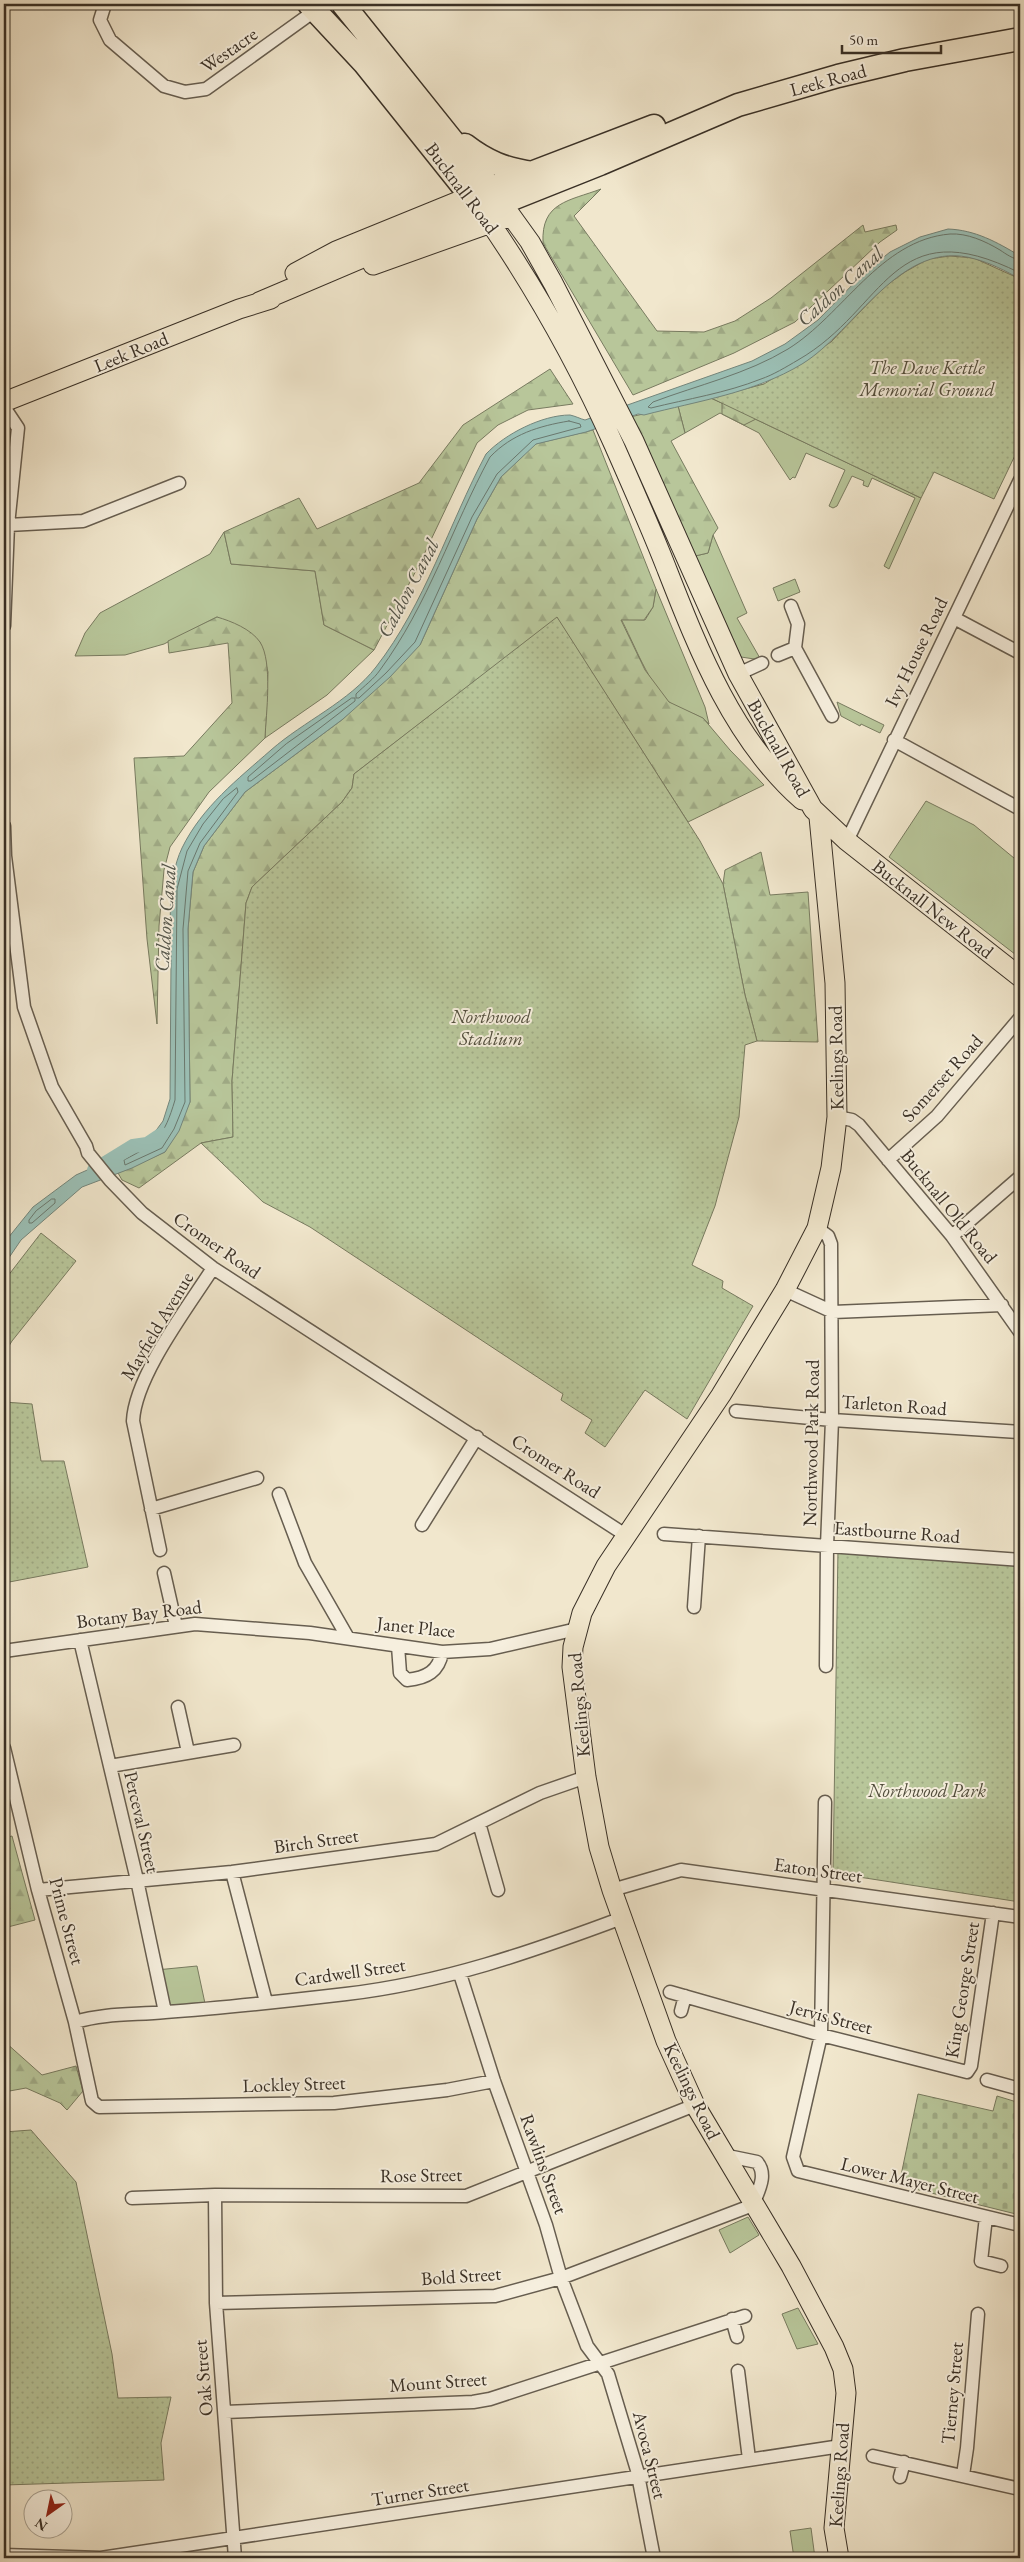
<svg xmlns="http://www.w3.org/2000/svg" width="1024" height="2562" font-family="'EB Garamond',serif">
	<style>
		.grass { fill: #b8c69a; stroke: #787b60 }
		.forest { fill: url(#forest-firs); stroke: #787b60 }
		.cemetery { fill: url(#cemetery-stones); stroke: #787b60 }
		.park { fill: url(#park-dots); stroke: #787b60 }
		.water { fill: #9bc0b6; stroke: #74867c }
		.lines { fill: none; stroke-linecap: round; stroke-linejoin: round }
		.shore { stroke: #6a786e; stroke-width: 1 }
		.canal { stroke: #9bc0b6; stroke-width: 14 }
		.street-casing { stroke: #675e50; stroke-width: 15 }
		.primary-casing { stroke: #393026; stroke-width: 21 }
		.highway-casing { stroke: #393026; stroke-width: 25 }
		.street { stroke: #f6efde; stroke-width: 12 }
		.primary { stroke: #f1e7cd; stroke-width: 19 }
		.highway { stroke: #f1e7cd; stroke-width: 22 }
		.labels { text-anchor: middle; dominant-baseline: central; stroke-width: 4; stroke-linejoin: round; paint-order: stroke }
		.street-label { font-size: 19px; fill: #393026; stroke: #f6efde }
		.park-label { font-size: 19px; font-style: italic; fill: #524e3d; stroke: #f6efde }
		.water-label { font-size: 20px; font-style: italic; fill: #52544a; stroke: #f6efde }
	</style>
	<defs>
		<pattern id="forest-firs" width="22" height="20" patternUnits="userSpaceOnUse" patternTransform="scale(1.25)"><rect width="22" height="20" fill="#b8c69a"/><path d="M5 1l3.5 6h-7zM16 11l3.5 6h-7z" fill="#9faa85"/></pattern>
		<pattern id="cemetery-stones" width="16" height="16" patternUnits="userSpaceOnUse" patternTransform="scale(1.25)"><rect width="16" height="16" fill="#b8c69a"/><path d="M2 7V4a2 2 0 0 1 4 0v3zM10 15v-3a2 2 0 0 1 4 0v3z" fill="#9faa85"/></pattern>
		<pattern id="park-dots" width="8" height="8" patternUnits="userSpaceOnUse" patternTransform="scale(1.25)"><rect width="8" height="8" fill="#b8c69a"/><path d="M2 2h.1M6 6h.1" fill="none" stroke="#9faa85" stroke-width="1.8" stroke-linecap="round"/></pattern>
	</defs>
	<rect width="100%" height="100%" fill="#f1e7cd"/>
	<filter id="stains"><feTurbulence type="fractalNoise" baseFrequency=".004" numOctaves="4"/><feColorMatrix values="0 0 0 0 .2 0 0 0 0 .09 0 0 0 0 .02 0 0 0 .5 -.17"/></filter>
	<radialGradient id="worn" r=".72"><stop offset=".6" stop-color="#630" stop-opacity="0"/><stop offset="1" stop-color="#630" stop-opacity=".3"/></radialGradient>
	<path class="grass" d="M 711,398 L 921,498 L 889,569 L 884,566 L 915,498 L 872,478 L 868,487 L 863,485 L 864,481 L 852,476 L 837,506 L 833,508 L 829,506 L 845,470 L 806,453 L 795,478 L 793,477 L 790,480 L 759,433 L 720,413 L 685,433 L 678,406 Z
		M 224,532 L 231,564 L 315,571 L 324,625 L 374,650 L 327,695 L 265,738 L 268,672 L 260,642 L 217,617 L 164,644 L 125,655 L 75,656 L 85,633 L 100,613 L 210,554 Z
		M 713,535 L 747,613 L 737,618 L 761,660 L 741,657 L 695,556 L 708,553 Z
		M 795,579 L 800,592 L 778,601 L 773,588 Z
		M 656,589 L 705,707 L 709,724 C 698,712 681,712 669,702 C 650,687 633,641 621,619 L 645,620 L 653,607 Z
		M 837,702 L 884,725 L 880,733 L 861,724 L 860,726 L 841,716 Z
		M 926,801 L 974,825 L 1020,863 L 1020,958 L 889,857 Z
		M 197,1966 L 206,2008 L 165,2012 L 156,1970 Z
		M 748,2217 L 759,2235 L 730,2253 L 719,2230 Z
		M 798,2308 L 818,2344 L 797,2349 L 782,2314 Z
		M 811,2528 L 815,2558 L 794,2558 L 790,2531 Z"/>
	<path class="forest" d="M 601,189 L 574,216 L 657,331 L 704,332 L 735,321 L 771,298 L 863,225 L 865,232 L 896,225 L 897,230 L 880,242 L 795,322 L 734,353 L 633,395 L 543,243 C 541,202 569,201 601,189 Z
		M 550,369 L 573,404 L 528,410 L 498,425 L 477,443 L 419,565 L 374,650 L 324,625 L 315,571 L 231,564 L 224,532 L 299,498 L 317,529 L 419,483 L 463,425 Z
		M 764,384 L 756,419 L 744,425 L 722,414 L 722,403 L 711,398 Z
		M 678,406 L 685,433 L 671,441 L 718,528 L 713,535 L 708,553 L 695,556 L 630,417 Z
		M 593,430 L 656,589 L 653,607 L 644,620 L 621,620 L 645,670 L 669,702 L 703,718 L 730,750 L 764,785 L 688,822 L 557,618 L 354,774 L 352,788 L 342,802 L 252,887 L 246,903 L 232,1081 L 233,1137 L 201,1143 L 139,1188 L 122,1180 L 118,1173 L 165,1152 L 190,1102 L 188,929 L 193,872 L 204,846 L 245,792 L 343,719 L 420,645 L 477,519 L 501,477 L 535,444 Z
		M 217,617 C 231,621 251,629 260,642 C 273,662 266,714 265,738 L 209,792 L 170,847 L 164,870 L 159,926 L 157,1024 L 147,939 L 134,758 L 184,756 L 232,703 L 228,643 L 169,653 L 168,641 Z
		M 761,852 L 770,895 L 808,892 L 818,1042 L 757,1041 L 745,995 L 723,884 L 725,870 Z
		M 12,1836 L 35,1920 L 4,1928 L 4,1838 Z
		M 4,2038 L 5,2042 L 42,2075 L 76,2066 L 83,2091 L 67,2110 L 60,2103 L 26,2088 L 4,2092 Z"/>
	<path class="cemetery" d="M 918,2094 L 993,2111 L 997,2096 L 1020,2103 L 1020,2215 L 899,2185 Z"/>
	<path class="park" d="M 950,256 L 974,258 L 1020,279 L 1020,445 L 994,499 L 934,472 L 921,498 L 711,398 L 764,384 L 831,342 L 884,287 L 905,272 L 928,259 Z
		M 557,617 L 700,841 L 723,884 L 745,995 L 757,1041 L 745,1045 L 739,1117 L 715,1206 L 692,1265 L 723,1281 L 722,1288 L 753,1306 L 687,1419 L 645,1390 L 605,1447 L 585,1433 L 592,1420 L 561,1400 L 563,1394 L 310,1227 L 263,1202 L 201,1143 L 233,1137 L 232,1081 L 246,903 L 252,887 L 342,802 L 352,788 L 354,774 Z
		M 41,1233 L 76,1261 L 12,1341 L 4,1354 L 4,1281 Z
		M 4,1402 L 32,1404 L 41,1461 L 64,1461 L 88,1567 L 4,1583 Z
		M 838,1549 L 1020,1566 L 1020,1902 L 833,1873 Z
		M 31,2130 L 76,2182 L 112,2354 L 118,2398 L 171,2397 L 161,2443 L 164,2480 L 4,2485 L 4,2132 Z"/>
	<path class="water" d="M 948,229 C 975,230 997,242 1020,256 L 1020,279 C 1006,271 990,263 975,259 C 901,237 856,331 802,364 C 754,393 698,401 644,415 L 638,414 L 586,432 L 536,444 L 501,477 L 477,519 L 420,645 L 390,677 L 343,719 L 245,792 L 204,846 L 193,872 L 188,929 L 190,1102 L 179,1131 L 165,1152 L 132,1168 L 82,1187 L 21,1240 L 4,1265 L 4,1243 L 33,1207 L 76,1175 L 146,1144 L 163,1121 L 170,1099 C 170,1053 171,1007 171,961 C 171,925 166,882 182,848 C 202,807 238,779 271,750 C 304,721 349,702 376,667 C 425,604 449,524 486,454 C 505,434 542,415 570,415 C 575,416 581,419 585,420 L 752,361 L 785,344 L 818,320 L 863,274 L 890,252 L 920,237 Z"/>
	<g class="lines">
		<path class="shore" d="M 1020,260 C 1013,259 1006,254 1000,250 C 985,241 967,233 950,234 C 880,240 843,315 788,349 C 747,374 698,385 653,402 L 648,407 L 651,408 C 687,399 726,393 761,379 C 773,375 786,367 798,360 C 887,309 891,208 1020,273
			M 569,421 L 580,424 L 581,427 L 533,440 L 497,474 L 472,517 L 415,642 L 386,673 L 359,698 L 356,698 L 356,694 C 364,686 374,679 380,670 C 428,605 452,527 490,457 C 512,434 539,426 569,421 Z
			M 352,698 L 355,698 L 355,701 L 251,781 L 248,781 L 248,777 L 286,744 Z
			M 237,788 L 238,792 L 200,843 L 188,871 L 183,929 L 185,1102 L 174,1129 L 162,1148 L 125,1165 L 124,1160 C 157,1143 164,1137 175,1100 L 177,889 L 187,851 L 203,824 L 223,799 Z
			M 52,1199 L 55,1199 L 55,1203 L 32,1223 L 29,1223 L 29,1220 L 36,1211 Z"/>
		<path class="canal" d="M 94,1170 L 133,1146 L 147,1144 L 162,1134"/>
		<g class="street-casing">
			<path id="street" d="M 105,4 L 100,20 L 110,40 L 164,86 L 185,92 L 206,89 L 320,7
				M 4,407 L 18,428 L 8,525 L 4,626
				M 8,525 L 83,521 L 179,483
				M 791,606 L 798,624 L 795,648 L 832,716
				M 954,618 L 1020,653
				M 778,655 L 795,648
				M 738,674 L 762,663
				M 894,740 L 1020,809
				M 4,826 L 5,856 L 24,1007 L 52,1087 L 86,1146 L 88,1153 L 110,1180 L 142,1213 L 213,1268 L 627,1536
				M 847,841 L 1020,480
				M 837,1117 L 852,1120 L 859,1125 L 952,1236 L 1020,1332
				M 888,1160 L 937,1116 L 1020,1018
				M 817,1228 L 828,1236 L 831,1244 L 832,1420 L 827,1546 L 826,1666
				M 952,1236 L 1020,1177
				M 785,1290 L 833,1312 L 1002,1305
				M 736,1411 L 832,1420 L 1020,1432
				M 279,1494 L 305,1563 L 348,1638
				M 151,1509 L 257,1478
				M 422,1525 L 477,1437
				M 664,1534 L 1020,1560
				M 160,1550 L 133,1421 C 135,1376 188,1307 213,1268
				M 164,1573 L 176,1626
				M 694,1607 L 699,1536
				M 80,1640 L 137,1880 L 165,2012
				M 398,1646 L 400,1673 L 407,1680 C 427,1678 439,1671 442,1652
				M 4,1651 L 195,1624 L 310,1633 L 442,1652 L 490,1649 L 577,1629
				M 178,1707 L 188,1752
				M 4,1748 L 38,1890 L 75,2022 L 92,2101 L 99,2107 L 334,2103 L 447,2090 L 494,2081
				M 110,1766 L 234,1745
				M 825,1802 L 821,2035 L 793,2157 L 798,2171 L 1020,2225
				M 479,1823 L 498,1890
				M 232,1872 L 266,2002
				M 38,1890 L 232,1872 L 436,1844 L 540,1793 L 586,1777
				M 612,1890 L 681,1870 L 1020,1917
				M 460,1974 L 494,2081 L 546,2225 L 561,2278 L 587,2346 L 608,2374 L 637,2470 L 654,2558
				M 670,1992 L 821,2035 L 967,2072 L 971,2066 L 993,1913
				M 681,2011 L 685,1996
				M 75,2022 C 105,2013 135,2015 165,2012 C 225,2008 286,2001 346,1994 C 442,1983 531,1952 622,1918
				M 987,2080 L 1020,2089
				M 215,2195 L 216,2303 L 235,2558
				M 132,2198 L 215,2195 L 466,2196 L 695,2105
				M 986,2217 L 981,2261 L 1001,2266
				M 216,2303 L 495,2296 L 561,2278 L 753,2205 C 758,2191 768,2175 757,2162 L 723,2155
				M 732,2319 L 737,2337
				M 738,2371 L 749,2459
				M 225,2412 L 473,2402 L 490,2399 L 745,2316
				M 873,2456 L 1020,2489
				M 963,2475 L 967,2448 L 978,2314
				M 900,2477 L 904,2462
				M 4,2555 L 101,2558 L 841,2446"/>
		</g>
		<g class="primary-casing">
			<path id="primary" d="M 502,203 L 530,242 L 553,283 L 634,441 L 738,674 L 813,809 L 847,841 L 1020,977
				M 373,265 L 502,219
				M 295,273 L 336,251 L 471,196
				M 259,302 L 480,208 C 531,281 578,364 614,445 C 632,486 650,526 666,567 C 699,651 733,739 802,800
				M 4,402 L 239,309 L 271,299
				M 819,817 L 835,983 L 837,1117 L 831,1168 L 817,1228 L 785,1290 L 721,1395 L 606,1566 L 582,1613 L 573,1647 L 572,1667 L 586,1777 L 599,1847 L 612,1890 L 666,2041 L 695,2105 L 791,2266 L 834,2347 L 843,2369 L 846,2393 L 834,2528 L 839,2558"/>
		</g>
		<g class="highway-casing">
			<path id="highway" d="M 309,4 L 364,63 L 480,208 L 502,203 L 600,164 L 738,105 L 838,76 L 905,60 L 1020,39
				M 343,4 L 500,200
				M 465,145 C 487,162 505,169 533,173
				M 471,196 L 654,126"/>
		</g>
		<use href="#street" class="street"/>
		<use href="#primary" class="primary"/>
		<use href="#highway" class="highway"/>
	</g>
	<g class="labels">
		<g class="street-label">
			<text transform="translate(229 50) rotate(-35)">Westacre</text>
			<text transform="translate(828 80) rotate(-15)">Leek Road</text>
			<text transform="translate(462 188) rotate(53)">Bucknall Road</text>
			<text transform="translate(131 352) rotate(-22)">Leek Road</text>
			<text transform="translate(916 652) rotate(-64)">Ivy House Road</text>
			<text transform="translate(779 748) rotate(61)">Bucknall Road</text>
			<text transform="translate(933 909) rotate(38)">Bucknall New Road</text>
			<text transform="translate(836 1058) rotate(-91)">Keelings Road</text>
			<text transform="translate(942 1078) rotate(-48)">Somerset Road</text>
			<text transform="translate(949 1206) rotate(51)">Bucknall Old Road</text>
			<text transform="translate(217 1245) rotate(35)">Cromer Road</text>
			<text transform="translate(157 1326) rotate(-59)">Mayfield Avenue</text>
			<text transform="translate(894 1405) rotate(4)">Tarleton Road</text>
			<text transform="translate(811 1443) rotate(-89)">Northwood Park Road</text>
			<text transform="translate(556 1466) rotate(33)">Cromer Road</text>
			<text transform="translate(897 1532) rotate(4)">Eastbourne Road</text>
			<text transform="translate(139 1614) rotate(-7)">Botany Bay Road</text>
			<text transform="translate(416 1627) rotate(6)">Janet Place</text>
			<text transform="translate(579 1705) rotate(-95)">Keelings Road</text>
			<text transform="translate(142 1822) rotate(77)">Perceval Street</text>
			<text transform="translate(316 1841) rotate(-8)">Birch Street</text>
			<text transform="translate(818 1870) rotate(8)">Eaton Street</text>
			<text transform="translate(67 1921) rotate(75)">Prime Street</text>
			<text transform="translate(350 1972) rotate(-8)">Cardwell Street</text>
			<text transform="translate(962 1990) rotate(-81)">King George Street</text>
			<text transform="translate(831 2017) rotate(15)">Jervis Street</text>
			<text transform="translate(294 2084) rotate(-2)">Lockley Street</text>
			<text transform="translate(692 2091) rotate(64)">Keelings Road</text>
			<text transform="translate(544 2164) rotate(70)">Rawlins Street</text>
			<text transform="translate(421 2175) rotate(-1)">Rose Street</text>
			<text transform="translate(910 2180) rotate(14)">Lower Mayer Street</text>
			<text transform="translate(461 2276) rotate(-4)">Bold Street</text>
			<text transform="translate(203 2378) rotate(-95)">Oak Street</text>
			<text transform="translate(438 2382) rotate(-4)">Mount Street</text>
			<text transform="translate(952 2393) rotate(-85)">Tierney Street</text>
			<text transform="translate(650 2455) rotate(76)">Avoca Street</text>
			<text transform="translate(839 2475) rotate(-86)">Keelings Road</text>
			<text transform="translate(420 2492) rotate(-9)">Turner Street</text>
		</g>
		<g class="park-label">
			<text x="927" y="367">The Dave Kettle<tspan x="927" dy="22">Memorial Ground</tspan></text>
			<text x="491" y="1016">Northwood<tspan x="491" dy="22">Stadium</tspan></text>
			<text x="927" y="1790">Northwood Park</text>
		</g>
		<g class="water-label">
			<text transform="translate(840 286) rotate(-42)">Caldon Canal</text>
			<text transform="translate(408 588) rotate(-62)">Caldon Canal</text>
			<text transform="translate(165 918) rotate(-86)">Caldon Canal</text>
		</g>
	</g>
	<rect width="1024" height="2562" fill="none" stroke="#f1e7cd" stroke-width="20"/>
	<rect x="5" y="5" width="1014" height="2552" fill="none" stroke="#393026" stroke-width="2.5"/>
	<rect x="10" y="10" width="1004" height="2542" fill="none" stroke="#393026"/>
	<g transform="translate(48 2514) rotate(213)"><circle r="24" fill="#f6efde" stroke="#aaa394"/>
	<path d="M0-4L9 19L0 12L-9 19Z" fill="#8f2418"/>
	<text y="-8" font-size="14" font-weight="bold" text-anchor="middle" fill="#393026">N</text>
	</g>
	<path d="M842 45v8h99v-8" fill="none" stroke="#393026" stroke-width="2.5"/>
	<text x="849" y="45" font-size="15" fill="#393026" stroke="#f6efde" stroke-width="4" paint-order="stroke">50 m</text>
	<rect width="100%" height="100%" filter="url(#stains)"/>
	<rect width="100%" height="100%" fill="url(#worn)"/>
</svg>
